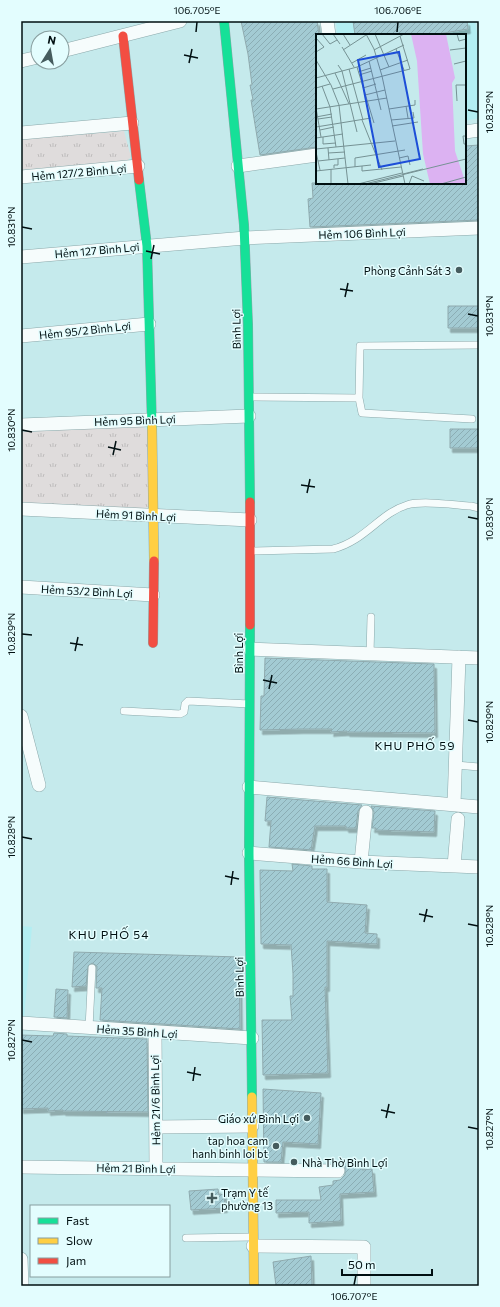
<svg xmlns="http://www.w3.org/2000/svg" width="500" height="1307" font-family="Commissioner,sans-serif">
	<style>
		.built { fill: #b3eef2 }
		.park { fill: url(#park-tufts) }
		.building { fill: url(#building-hatch); stroke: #8faaae; filter: url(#shadow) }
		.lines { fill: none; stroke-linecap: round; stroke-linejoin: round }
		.lane-casing { stroke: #8ba8aa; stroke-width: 8 }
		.street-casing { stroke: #8ba8aa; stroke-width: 14 }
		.fast-casing { stroke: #8ba8aa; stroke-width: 10 }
		.slow-casing { stroke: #8ba8aa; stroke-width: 10 }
		.jam-casing { stroke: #8ba8aa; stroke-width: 10 }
		.lane { stroke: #f6fcfc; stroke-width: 7 }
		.street { stroke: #f6fcfc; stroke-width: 13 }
		.fast { stroke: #16e098; stroke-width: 9 }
		.slow { stroke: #ffcf43; stroke-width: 9 }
		.jam { stroke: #f24e42; stroke-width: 9 }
		.ticks { fill: none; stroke: #000f11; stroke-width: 1.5 }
		.poi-dot { fill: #455c5e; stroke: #e3fdfe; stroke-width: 1.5 }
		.labels { text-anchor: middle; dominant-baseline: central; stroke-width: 3; stroke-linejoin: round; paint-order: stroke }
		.street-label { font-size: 11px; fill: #000f11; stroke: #e3fdfe }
		.poi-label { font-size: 11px; fill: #000f11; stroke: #e3fdfe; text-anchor: end }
		.neighbourhood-label { font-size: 12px; letter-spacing: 1px; fill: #000f11; stroke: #e3fdfe }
		.inset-road { fill: none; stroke: #769294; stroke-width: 1 }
		.view { fill: #1d4ed8; fill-opacity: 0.15; stroke: #1d4ed8; stroke-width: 2 }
		.inset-edge { fill: none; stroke: #000f11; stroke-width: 2 }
		.neatline { fill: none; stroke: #000f11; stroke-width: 1.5 }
		.ticks-label { font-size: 10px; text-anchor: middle; fill: #000f11 }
	</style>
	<defs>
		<pattern id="park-tufts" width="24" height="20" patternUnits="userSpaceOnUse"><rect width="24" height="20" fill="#dfdcdc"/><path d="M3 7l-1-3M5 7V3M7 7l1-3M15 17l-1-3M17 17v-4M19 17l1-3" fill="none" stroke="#bebcbc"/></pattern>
		<pattern id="building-hatch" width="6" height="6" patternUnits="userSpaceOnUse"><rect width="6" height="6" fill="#a3cbd3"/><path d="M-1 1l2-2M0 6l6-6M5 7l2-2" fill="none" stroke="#8badb4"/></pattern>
		<filter id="shadow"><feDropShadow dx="2.5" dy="4.5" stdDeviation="0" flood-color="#0004"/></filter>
	</defs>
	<rect width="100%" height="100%" fill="#c5eaec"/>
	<path class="built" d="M 336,21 L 475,21 L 479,45 L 479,118 L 465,121 L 465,35 L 337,35 Z
		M 21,926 L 32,927 L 24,1019 L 21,1019 Z"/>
	<path class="park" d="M 124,131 L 131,157 L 127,161 L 21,170 L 21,139 Z
		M 142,426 L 147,430 L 149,506 L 144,510 L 21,504 L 21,432 Z"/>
	<path class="building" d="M 241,21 L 317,21 L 319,35 L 317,35 L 317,147 L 260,155 L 251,100 L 253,100 L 250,85 L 252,85 L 248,54 Z
		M 353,21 L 467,21 L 468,29 L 432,35 L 355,35 Z
		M 479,145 L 479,220 L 310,227 L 308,199 L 313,198 L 312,183 L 465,183 L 465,146 Z
		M 448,306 L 479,306 L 479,328 L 448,328 Z
		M 450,429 L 479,429 L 479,448 L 450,448 Z
		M 265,658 L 434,664 L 435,733 L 347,732 L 347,731 L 331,732 L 332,729 L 301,729 L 260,730 L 261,696 L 264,696 Z
		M 267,797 L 362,805 L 358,811 L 356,828 L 346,828 L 346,826 L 315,826 L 311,850 L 314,850 L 269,847 L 271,821 L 265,821 Z
		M 371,806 L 435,811 L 434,832 L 376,830 L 376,828 L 372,828 L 374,812 Z
		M 292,864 L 312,866 L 312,869 L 327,869 L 327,902 L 367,905 L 365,933 L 377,934 L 377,944 L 327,941 L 327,987 L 325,987 L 328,1073 L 263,1075 L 262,1020 L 292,1020 L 290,996 L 293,996 L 293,974 L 291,945 L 261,944 L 260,870 L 293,871 Z
		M 74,952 L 239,957 L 240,1029 L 100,1020 L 102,988 L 96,988 L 97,966 L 92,963 L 88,966 L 86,986 L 72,987 Z
		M 56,989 L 68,990 L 67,1018 L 54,1017 Z
		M 54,1033 L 67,1034 L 67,1036 L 147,1039 L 148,1112 L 63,1111 L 63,1110 L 48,1111 L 48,1108 L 21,1109 L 21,1035 L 53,1036 Z
		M 263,1089 L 321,1093 L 318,1144 L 283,1142 L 281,1162 L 264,1162 Z
		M 340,1162 L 362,1162 L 362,1170 L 372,1169 L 374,1192 L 340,1194 L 341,1221 L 309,1223 L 309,1212 L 276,1213 L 276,1200 L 321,1200 L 319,1187 L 333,1185 L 333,1181 L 340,1180 L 345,1175 L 345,1167 Z
		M 218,1189 L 219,1195 L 224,1194 L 225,1208 L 191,1210 L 189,1191 Z
		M 311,1256 L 312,1286 L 276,1286 L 273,1262 Z"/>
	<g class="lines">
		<g class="lane-casing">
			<path id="lane" d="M 249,397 L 359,398 L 360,346 L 479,345
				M 359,398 L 362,413 L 472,419
				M 250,551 L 333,549 C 365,541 380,513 407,505 C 421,500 455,505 471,506 L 479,508
				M 370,654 L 371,617
				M 124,711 L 180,714 L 184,712 L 185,704 L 188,701 L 250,704
				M 456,765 L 479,767
				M 89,1028 L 92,968
				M 186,1238 L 253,1237"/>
		</g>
		<g class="street-casing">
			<path id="street" d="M 327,21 L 329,35
				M 62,51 L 180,21
				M 21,61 L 38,57
				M 465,132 L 479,130
				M 21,133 L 132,123
				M 238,166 L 317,155
				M 21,177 L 138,166
				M 21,257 L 245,238 L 479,228
				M 21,336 L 149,324
				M 21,425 L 249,416
				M 21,509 L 250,520
				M 21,587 L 153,595
				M 250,649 L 479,658
				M 21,716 L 39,785
				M 249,787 L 479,807
				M 454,805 L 459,657
				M 249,853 L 361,862 L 479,867
				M 361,862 L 366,812
				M 454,866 L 458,819
				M 21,1023 L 252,1038
				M 155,1032 L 156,1169
				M 156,1127 L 252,1126
				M 21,1167 L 338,1171
				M 253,1246 L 364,1247 L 364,1286
				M 21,1259 L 22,1286"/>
		</g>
		<g class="fast-casing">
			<path id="fast" d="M 224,21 L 244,225 L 248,325 L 250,502
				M 139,180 L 147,246 L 152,427
				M 250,625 L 249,853 L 252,1097"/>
		</g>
		<g class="slow-casing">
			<path id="slow" d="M 152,427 L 154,561
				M 252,1097 L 254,1286"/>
		</g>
		<g class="jam-casing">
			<path id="jam" d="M 123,36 L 139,180
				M 250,502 L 250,625
				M 153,643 L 154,561"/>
		</g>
		<use href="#lane" class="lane"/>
		<use href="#street" class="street"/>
		<use href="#fast" class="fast"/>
		<use href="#slow" class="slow"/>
		<use href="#jam" class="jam"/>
	</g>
	<path class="ticks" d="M 196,32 L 197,22M 397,32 L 398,22M 184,55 L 198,58M 189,63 L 192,49M 468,110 L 478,112M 22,227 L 32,229M 146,251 L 160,254M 151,259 L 154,245M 340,289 L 353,291M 345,297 L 348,283M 468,314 L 478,316M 22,430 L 32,432M 108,447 L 121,450M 113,455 L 116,441M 301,485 L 315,487M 307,493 L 310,479M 468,517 L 478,519M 22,634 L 32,635M 70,643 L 83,645M 75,651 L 78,637M 263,680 L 277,683M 269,689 L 272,675M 468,720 L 478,722M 22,837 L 32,839M 225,876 L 239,879M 231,885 L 233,871M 419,914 L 433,917M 424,922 L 427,909M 468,924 L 478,926M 22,1040 L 32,1042M 187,1072 L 201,1075M 193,1081 L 195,1067M 381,1110 L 395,1113M 386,1118 L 389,1104M 468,1127 L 478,1129M 354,1285 L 356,1275"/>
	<g class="poi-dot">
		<circle cx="459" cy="270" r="4"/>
		<circle cx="307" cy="1118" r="4"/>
		<circle cx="276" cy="1146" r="4"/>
		<circle cx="294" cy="1162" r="4"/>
		<path d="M210 1192h4v4h4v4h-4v4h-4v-4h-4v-4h4z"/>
	</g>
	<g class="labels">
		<g class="street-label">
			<text transform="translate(79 172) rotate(-5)">Hẻm 127/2 Bình Lợi</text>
			<text transform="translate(362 233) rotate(-2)">Hẻm 106 Bình Lợi</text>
			<text transform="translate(97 250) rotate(-5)">Hẻm 127 Bình Lợi</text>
			<text transform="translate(236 329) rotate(-91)">Bình Lợi</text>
			<text transform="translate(85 330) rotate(-6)">Hẻm 95/2 Bình Lợi</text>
			<text transform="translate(135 420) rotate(-2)">Hẻm 95 Bình Lợi</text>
			<text transform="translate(136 515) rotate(3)">Hẻm 91 Bình Lợi</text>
			<text transform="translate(87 591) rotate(3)">Hẻm 53/2 Bình Lợi</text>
			<text transform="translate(238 653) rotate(-90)">Bình Lợi</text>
			<text transform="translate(352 861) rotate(4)">Hẻm 66 Bình Lợi</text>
			<text transform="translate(239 977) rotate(-91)">Bình Lợi</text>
			<text transform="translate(137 1031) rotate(4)">Hẻm 35 Bình Lợi</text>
			<text transform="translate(155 1100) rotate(-91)">Hẻm 21/6 Bình Lợi</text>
			<text transform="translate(136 1168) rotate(1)">Hẻm 21 Bình Lợi</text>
		</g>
		<g class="poi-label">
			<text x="451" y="270">Phòng Cảnh Sát 3</text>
			<text x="299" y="1118">Giáo xứ Bình Lợi</text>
			<text x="268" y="1140">tap hoa cam<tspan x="268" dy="13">hanh binh loi bt</tspan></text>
			<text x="302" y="1162" text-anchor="start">Nhà Thờ Bình Lợi</text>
			<text x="221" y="1192" text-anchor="start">Trạm Y tế<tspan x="221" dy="13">phường 13</tspan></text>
		</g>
		<g class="neighbourhood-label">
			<text x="415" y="745">KHU PHỐ 59</text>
			<text x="109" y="934">KHU PHỐ 54</text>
		</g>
	</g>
	<g transform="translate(316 34)">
		<rect width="150" height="150" fill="#c5eaec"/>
		<path d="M 95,0 L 130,0 L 139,44 L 136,49 L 139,117 L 150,150 L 114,150 L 107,120 L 101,27 Z" fill="#dcb2f2"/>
		<path class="inset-road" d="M 6,0 L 14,10 L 21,6M 17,0 L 24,10M 27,0 L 34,11M 50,0 L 58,15 L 66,42 L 89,150M 59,0 L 73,33M 141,0 L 143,7 L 150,5M 0,4 L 8,13 L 0,18M 26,13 L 38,33M 80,15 L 88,36M 27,16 L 50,1M 58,16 L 88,0M 134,16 L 150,14M 0,26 L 15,51 L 23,71 L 32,150M 53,27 L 65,76M 36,29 L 50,21M 138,30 L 150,27M 22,31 L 26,37 L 41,98M 41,33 L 58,89M 33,35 L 47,86M 64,36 L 92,26M 42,38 L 55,34M 19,39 L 33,70M 43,41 L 56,37M 0,44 L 41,33 L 88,11M 6,52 L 14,73 L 20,113M 0,54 L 14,50M 47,54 L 60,50M 17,55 L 94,35 L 84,2M 49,61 L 69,56M 141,67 L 140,51 L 150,51M 90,72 L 92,84M 0,74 L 5,103M 0,75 L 71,64M 73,75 L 99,71 L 99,66M 0,83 L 16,80M 2,85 L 16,83M 46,86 L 66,136M 75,86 L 98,84 L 97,78M 76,92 L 102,88M 0,93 L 55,84M 4,96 L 18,93M 150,102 L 147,102 L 148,110 L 150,110M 7,103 L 7,110 L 20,109M 0,104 L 27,100M 12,114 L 13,126M 0,115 L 79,107M 0,118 L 4,136M 12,119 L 29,118M 83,124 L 92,122 L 94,131M 2,127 L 29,124M 46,132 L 46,137 L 85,133M 39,133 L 39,124 L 89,116M 18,134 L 18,131 L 22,131 L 22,125M 15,135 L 15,150M 0,137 L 55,131M 87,140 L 107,135M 42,150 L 86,139M 49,150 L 150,125M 54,150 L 87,142M 93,150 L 96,142 L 108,147M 125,150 L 150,143"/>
		<path class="view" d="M 83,18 L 104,125 L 63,133 L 42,26 Z"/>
		<rect width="150" height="150" class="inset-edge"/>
	</g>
	<rect width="500" height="1307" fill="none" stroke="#e3fdfe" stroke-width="44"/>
	<rect x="30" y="1205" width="140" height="72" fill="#e3fdfe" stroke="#889e9f"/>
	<rect x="38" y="1218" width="20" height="6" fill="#16e098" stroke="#889e9f"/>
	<text x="66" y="1225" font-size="12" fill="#000f11">Fast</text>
	<rect x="38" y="1238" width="20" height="6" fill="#ffcf43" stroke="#889e9f"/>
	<text x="66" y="1245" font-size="12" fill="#000f11">Slow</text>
	<rect x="38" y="1258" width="20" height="6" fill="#f24e42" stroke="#889e9f"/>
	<text x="66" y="1265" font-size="12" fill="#000f11">Jam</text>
	<g transform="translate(50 50) rotate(11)"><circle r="19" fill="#e3fdfe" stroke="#889e9f"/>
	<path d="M0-3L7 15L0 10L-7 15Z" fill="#455c5e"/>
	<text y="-6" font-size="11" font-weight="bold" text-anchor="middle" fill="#000f11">N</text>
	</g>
	<path d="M342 1269v6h90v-6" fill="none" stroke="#000f11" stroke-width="2"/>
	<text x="348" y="1269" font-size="12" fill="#000f11" stroke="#e3fdfe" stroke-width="3" paint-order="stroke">50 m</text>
	<rect x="22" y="22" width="456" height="1263" class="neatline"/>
	<g class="ticks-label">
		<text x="197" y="14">106.705°E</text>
		<text x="398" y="14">106.706°E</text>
		<text transform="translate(489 112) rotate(-90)" y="4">10.832°N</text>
		<text transform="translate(11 227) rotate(-90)" y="4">10.831°N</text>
		<text transform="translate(489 316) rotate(-90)" y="4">10.831°N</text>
		<text transform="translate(11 430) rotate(-90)" y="4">10.830°N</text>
		<text transform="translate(489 519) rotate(-90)" y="4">10.830°N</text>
		<text transform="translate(11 634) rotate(-90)" y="4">10.829°N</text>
		<text transform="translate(489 722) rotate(-90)" y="4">10.829°N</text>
		<text transform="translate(11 837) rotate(-90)" y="4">10.828°N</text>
		<text transform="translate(489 926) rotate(-90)" y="4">10.828°N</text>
		<text transform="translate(11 1040) rotate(-90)" y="4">10.827°N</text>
		<text transform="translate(489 1129) rotate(-90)" y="4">10.827°N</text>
		<text x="354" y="1300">106.707°E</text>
	</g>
</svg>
